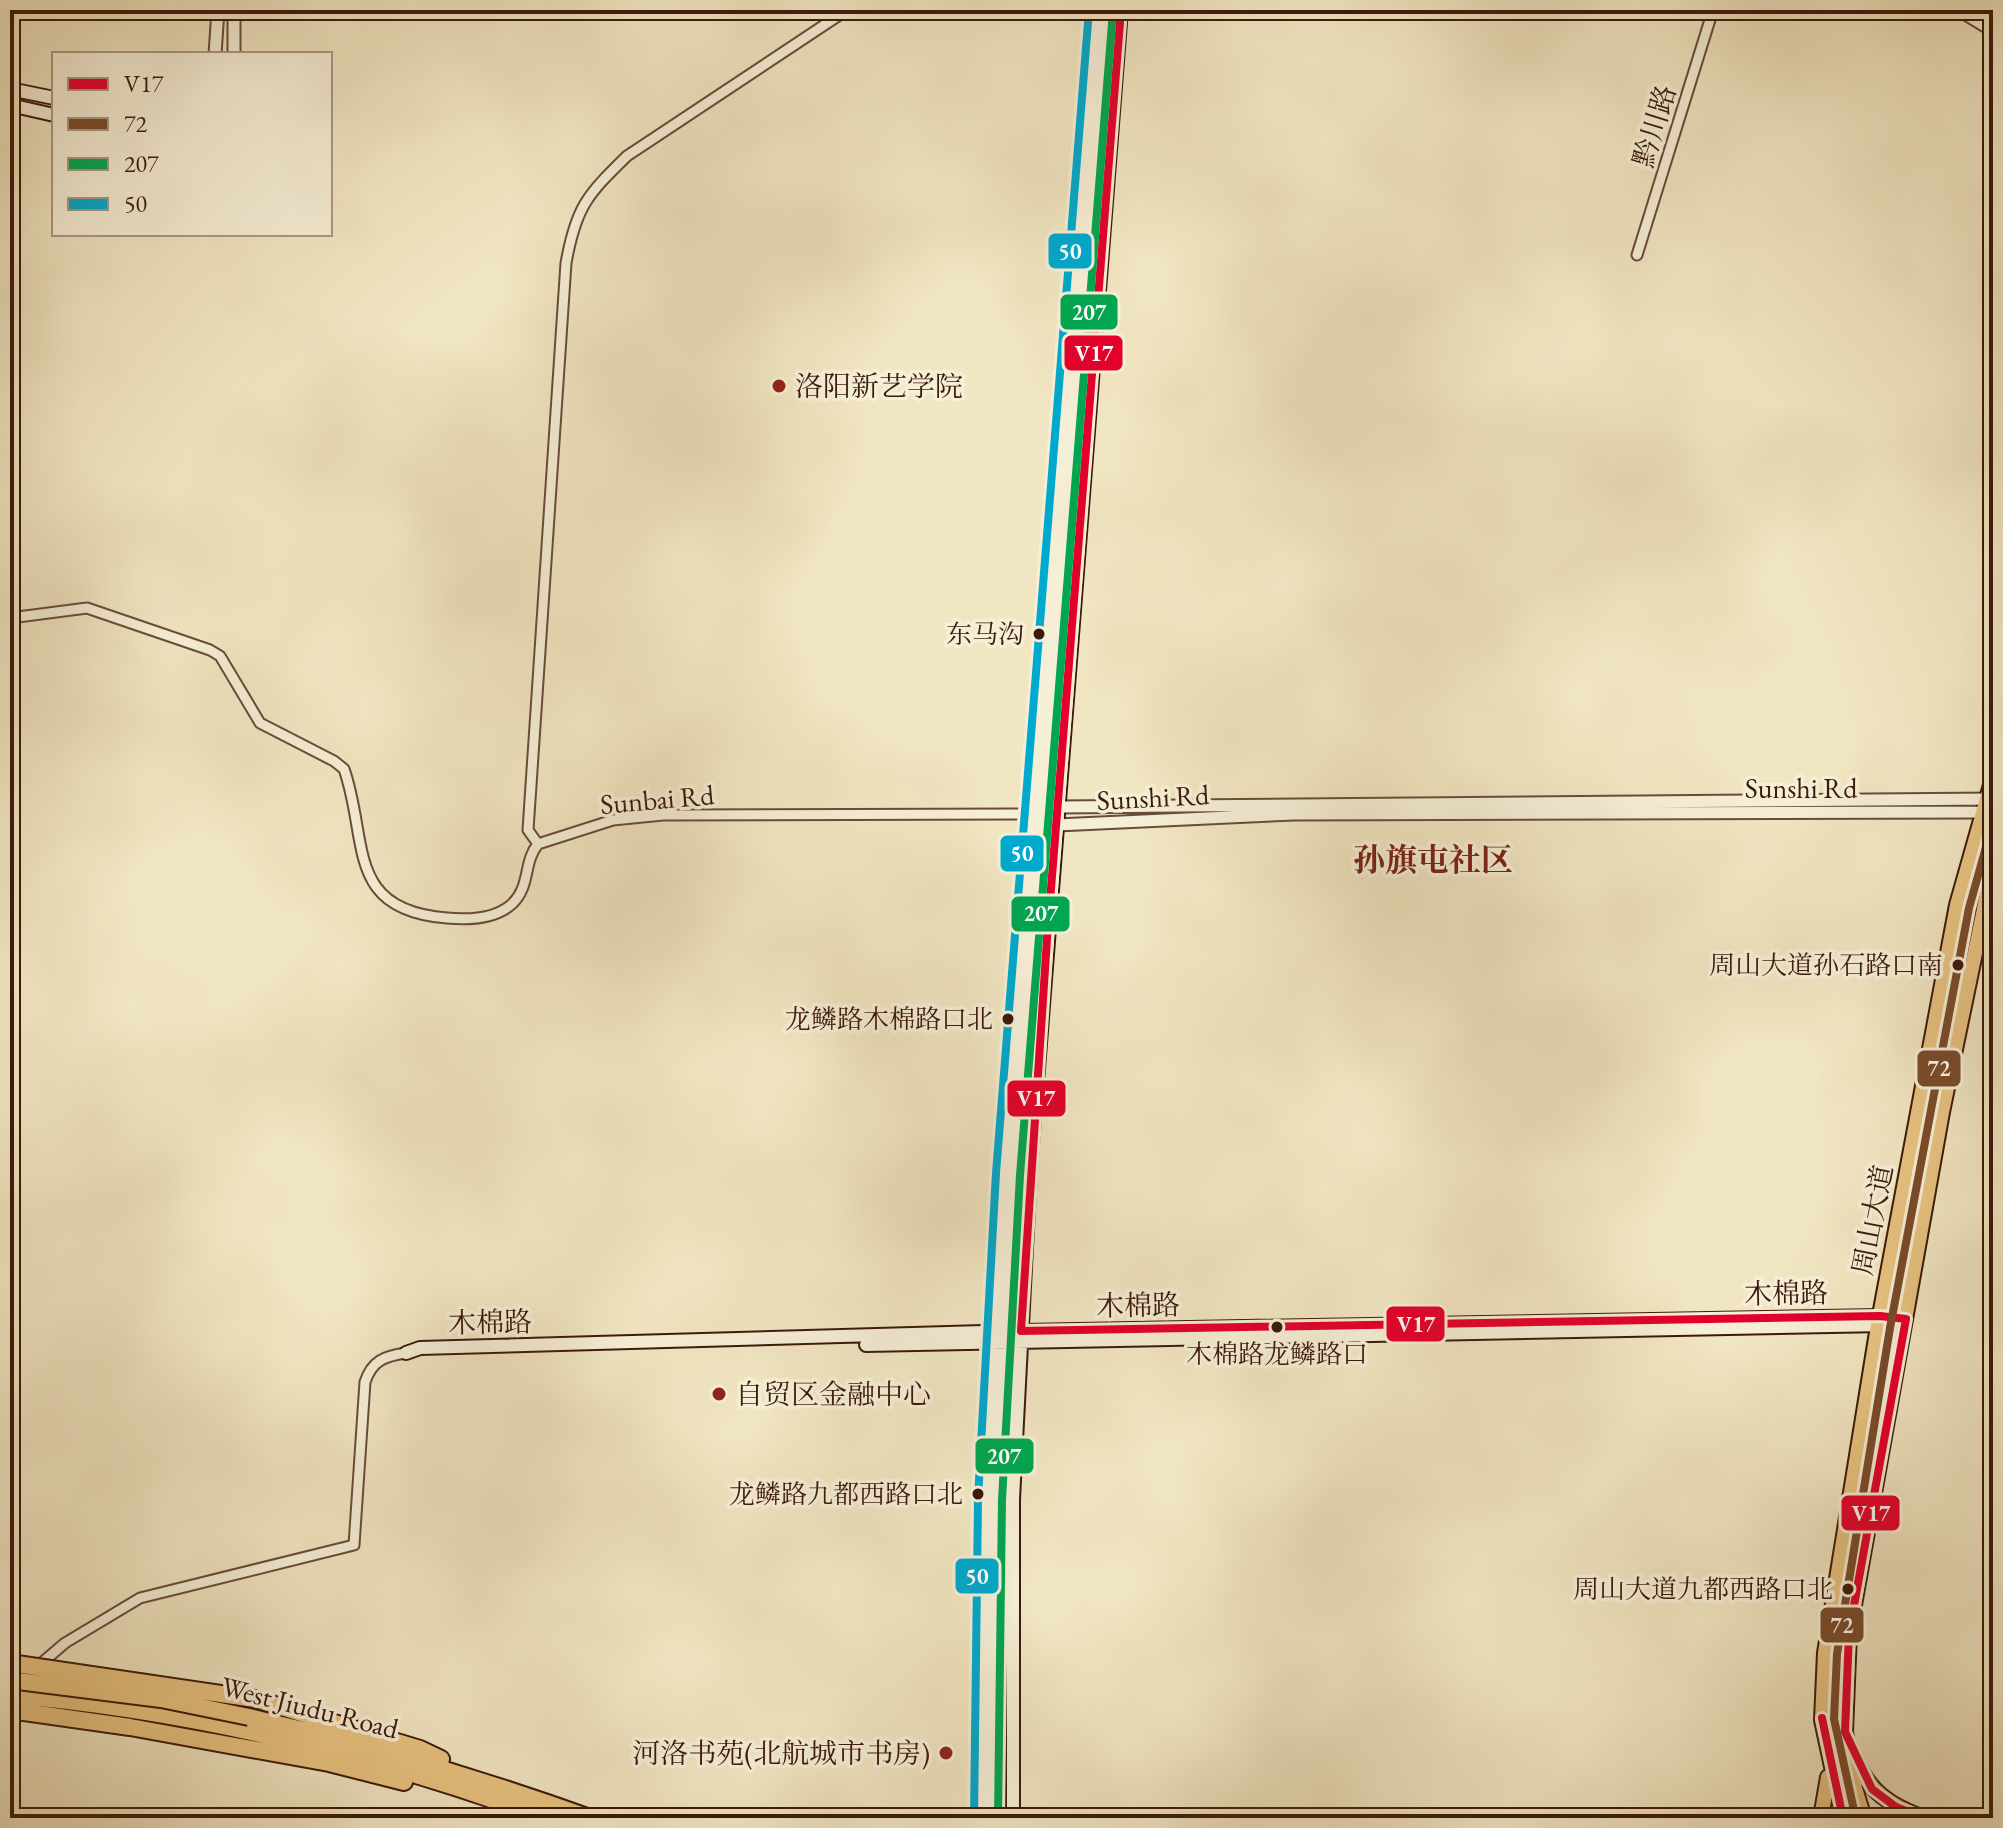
<svg xmlns="http://www.w3.org/2000/svg" width="2003" height="1828" font-family="'EB Garamond','Noto Serif SC',serif">
	<style>
		.lines { fill: none; stroke-linecap: round; stroke-linejoin: round }
		.stream { stroke: #777b76; stroke-width: 3 }
		.minor-casing { stroke: #684c39; stroke-width: 13 }
		.tertiary-casing { stroke: #684c39; stroke-width: 15 }
		.secondary-casing { stroke: #3b190b; stroke-width: 16 }
		.primary-casing { stroke: #3b190b; stroke-width: 18 }
		.trunk-casing { stroke: #3b190b; stroke-width: 20 }
		.minor { stroke: #f6efd7; stroke-width: 9 }
		.tertiary { stroke: #f6efd7; stroke-width: 11 }
		.secondary { stroke: #f6efd7; stroke-width: 12 }
		.primary { stroke: #e8c381; stroke-width: 14 }
		.trunk { stroke: #e8c381; stroke-width: 16 }
		.trunk-bridge-casing { stroke: #3b190b; stroke-width: 20; stroke-linecap: butt }
		.trunk-bridge { stroke: #e8c381; stroke-width: 16 }
		.bus-1-casing { stroke: #f6efd7; stroke-width: 14 }
		.bus-2-casing { stroke: #f6efd7; stroke-width: 14 }
		.bus-3-casing { stroke: #f6efd7; stroke-width: 14 }
		.bus-4-casing { stroke: #f6efd7; stroke-width: 14 }
		.bus-1 { stroke: #e4002b; stroke-width: 8 }
		.bus-2 { stroke: #7a4b2a; stroke-width: 8 }
		.bus-3 { stroke: #00a651; stroke-width: 8 }
		.bus-4 { stroke: #00a9ce; stroke-width: 8 }
		.poi-dot { fill: #8f2418; stroke: #f6efd7; stroke-width: 3 }
		.bus-dot { fill: #3b190b; stroke: #f6efd7; stroke-width: 3 }
		.labels { text-anchor: middle; dominant-baseline: central; stroke-width: 7; stroke-linejoin: round; paint-order: stroke }
		.bus-label { font-size: 26px; fill: #3b190b; stroke: #f6efd7; text-anchor: end }
		.street-label { font-size: 28px; fill: #3b190b; stroke: #f6efd7 }
		.poi-label { font-size: 28px; fill: #3b190b; stroke: #f6efd7; text-anchor: start }
		.quarter-label { font-size: 32px; font-weight: bold; fill: #7a1f14; stroke: #f6efd7 }
		.line-badge { stroke: #f6efd7; stroke-width: 3 }
		.badge-label { font-size: 22px; text-anchor: middle; font-weight: bold; fill: #fff }
	</style>
	<rect width="100%" height="100%" fill="#f1e6c2"/>
	<filter id="stains"><feTurbulence type="fractalNoise" baseFrequency=".0025" numOctaves="4"/><feColorMatrix values="0 0 0 0 .2 0 0 0 0 .09 0 0 0 0 .02 0 0 0 .5 -.17"/></filter>
	<radialGradient id="worn" r=".72"><stop offset=".6" stop-color="#630" stop-opacity="0"/><stop offset="1" stop-color="#630" stop-opacity=".3"/></radialGradient>
	<g class="lines">
		<path class="stream" d="M 1988,10 L 1993,13"/>
		<g class="minor-casing">
			<path id="minor" d="M 1957,10 L 1993,32
				M 1637,255 L 1713,10
				M 10,618 L 87,608 L 210,650 L 220,656 L 260,723 L 334,761 L 344,769 C 369,840 344,910 447,918 C 468,920 495,919 512,904 C 531,886 523,862 538,844 L 613,820 L 663,815 L 1035,814
				M 538,844 L 528,830 L 566,263 C 576,207 587,195 627,156 L 847,10
				M 37,1667 L 65,1643 L 140,1598 L 354,1545 L 365,1382 C 372,1361 384,1356 406,1353"/>
		</g>
		<g class="tertiary-casing">
			<path id="tertiary" d="M 234,10 L 234,54
				M 215,54 L 218,10
				M 1035,814 L 1057,825 L 1294,814 L 1982,812 L 1993,809
				M 1035,814 L 1058,807 L 1993,799"/>
		</g>
		<g class="secondary-casing">
			<path id="secondary" d="M 10,89 L 54,98
				M 10,105 L 54,115
				M 866,1345 L 1884,1325
				M 406,1353 L 420,1348 L 1021,1331 L 1880,1316 L 1906,1319
				M 986,1818 L 990,1500 L 1008,1174 L 1101,10
				M 1013,1818 L 1013,1499 L 1030,1171 L 1121,10"/>
		</g>
		<g class="primary-casing">
			<path id="primary" d="M 1855,1758 C 1868,1791 1890,1806 1924,1818
				M 1821,1818 L 1828,1777
				M 1843,1818 L 1822,1720 L 1825,1653 L 1878,1326 L 1957,905 L 1993,778
				M 1864,1818 L 1854,1785 L 1845,1732 L 1849,1633 L 1942,1112 L 1993,866"/>
		</g>
		<g class="trunk-casing">
			<path id="trunk" d="M 10,1695 C 193,1711 373,1755 545,1818
				M 255,1699 L 420,1749 L 441,1759
				M 10,1710 L 130,1727 L 329,1763 L 404,1782
				M 249,1717 C 365,1744 478,1778 590,1818"/>
		</g>
		<use href="#minor" class="minor"/>
		<use href="#tertiary" class="tertiary"/>
		<use href="#secondary" class="secondary"/>
		<use href="#primary" class="primary"/>
		<use href="#trunk" class="trunk"/>
		<g class="trunk-bridge-casing">
			<path id="trunk-bridge" d="M 10,1663 L 255,1699
				M 10,1680 L 161,1699 L 249,1717"/>
		</g>
		<use href="#trunk-bridge" class="trunk-bridge"/>
		<g class="bus-1-casing">
			<path id="bus-1" d="M 1121,10 L 1047,939 L 1021,1331 L 1880,1316 L 1906,1319 L 1849,1633 L 1845,1732 L 1872,1789 L 1896,1807 L 1924,1818
				M 1822,1718 L 1843,1818"/>
		</g>
		<g class="bus-2-casing">
			<path id="bus-2" d="M 1855,1815 L 1834,1719 L 1837,1654 L 1890,1328 L 1969,908 L 1993,822"/>
		</g>
		<g class="bus-3-casing">
			<path id="bus-3" d="M 998,1818 L 1002,1500 L 1020,1175 L 1113,11"/>
		</g>
		<g class="bus-4-casing">
			<path id="bus-4" d="M 974,1818 L 978,1499 L 996,1173 L 1089,10"/>
		</g>
		<use href="#bus-1" class="bus-1"/>
		<use href="#bus-2" class="bus-2"/>
		<use href="#bus-3" class="bus-3"/>
		<use href="#bus-4" class="bus-4"/>
	</g>
	<g class="poi-dot">
		<circle cx="779" cy="386" r="8"/>
		<circle cx="719" cy="1394" r="8"/>
		<circle cx="946" cy="1753" r="8"/>
	</g>
	<g class="bus-dot">
		<circle cx="1039" cy="634" r="7"/>
		<circle cx="1958" cy="965" r="7"/>
		<circle cx="1008" cy="1019" r="7"/>
		<circle cx="1277" cy="1327" r="7"/>
		<circle cx="978" cy="1494" r="7"/>
		<circle cx="1848" cy="1589" r="7"/>
	</g>
	<g class="labels">
		<g class="bus-label">
			<text x="1024" y="634">东马沟</text>
			<text x="1943" y="965">周山大道孙石路口南</text>
			<text x="993" y="1019">龙鳞路木棉路口北</text>
			<text x="1277" y="1354" text-anchor="middle">木棉路龙鳞路口</text>
			<text x="963" y="1494">龙鳞路九都西路口北</text>
			<text x="1833" y="1589">周山大道九都西路口北</text>
		</g>
		<g class="street-label">
			<text transform="translate(1654 126) rotate(-73)">黔川路</text>
			<text x="1801" y="788">Sunshi Rd</text>
			<text transform="translate(1153 797) rotate(-3)">Sunshi Rd</text>
			<text transform="translate(657 799) rotate(-5)">Sunbai Rd</text>
			<text transform="translate(1872 1220) rotate(-79)">周山大道</text>
			<text transform="translate(1786 1293) rotate(-1)">木棉路</text>
			<text transform="translate(1138 1305) rotate(-1)">木棉路</text>
			<text transform="translate(490 1322) rotate(-1)">木棉路</text>
			<text transform="translate(310 1707) rotate(14)">West Jiudu Road</text>
		</g>
		<g class="poi-label">
			<text x="795" y="386">洛阳新艺学院</text>
			<text x="735" y="1394">自贸区金融中心</text>
			<text x="930" y="1753" text-anchor="end">河洛书苑(北航城市书房)</text>
		</g>
		<g class="quarter-label">
			<text x="1433" y="860">孙旗屯社区</text>
		</g>
	</g>
	<g class="line-badge">
		<rect x="1047" y="232" width="46" height="38" rx="8" fill="#00a9ce"/>
		<rect x="1059" y="293" width="60" height="38" rx="8" fill="#00a651"/>
		<rect x="1063" y="334" width="61" height="38" rx="8" fill="#e4002b"/>
		<rect x="999" y="834" width="46" height="39" rx="8" fill="#00a9ce"/>
		<rect x="1010" y="895" width="61" height="38" rx="8" fill="#00a651"/>
		<rect x="1916" y="1049" width="46" height="39" rx="8" fill="#7a4b2a"/>
		<rect x="1006" y="1079" width="61" height="39" rx="8" fill="#e4002b"/>
		<rect x="1385" y="1305" width="61" height="38" rx="8" fill="#e4002b"/>
		<rect x="974" y="1437" width="61" height="38" rx="8" fill="#00a651"/>
		<rect x="1840" y="1494" width="61" height="38" rx="8" fill="#e4002b"/>
		<rect x="954" y="1557" width="46" height="38" rx="8" fill="#00a9ce"/>
		<rect x="1819" y="1606" width="46" height="38" rx="8" fill="#7a4b2a"/>
	</g>
	<g class="badge-label">
		<text x="1070" y="259">50</text>
		<text x="1089" y="320">207</text>
		<text x="1094" y="361">V17</text>
		<text x="1022" y="861">50</text>
		<text x="1041" y="921">207</text>
		<text x="1939" y="1076">72</text>
		<text x="1036" y="1106">V17</text>
		<text x="1416" y="1332">V17</text>
		<text x="1004" y="1464">207</text>
		<text x="1871" y="1521">V17</text>
		<text x="977" y="1584">50</text>
		<text x="1842" y="1633">72</text>
	</g>
	<rect width="2003" height="1828" fill="none" stroke="#f1e6c2" stroke-width="40"/>
	<rect x="12" y="12" width="1979" height="1804" fill="none" stroke="#3b190b" stroke-width="4"/>
	<rect x="20" y="20" width="1963" height="1788" fill="none" stroke="#3b190b" stroke-width="2"/>
	<rect x="52" y="52" width="280" height="184" fill="#f6efd7" stroke="#ab9985" stroke-width="2"/>
	<rect x="68" y="78" width="40" height="12" fill="#e4002b" stroke="#ab9985" stroke-width="2"/>
	<text x="124" y="92" font-size="24" fill="#3b190b">V17</text>
	<rect x="68" y="118" width="40" height="12" fill="#7a4b2a" stroke="#ab9985" stroke-width="2"/>
	<text x="124" y="132" font-size="24" fill="#3b190b">72</text>
	<rect x="68" y="158" width="40" height="12" fill="#00a651" stroke="#ab9985" stroke-width="2"/>
	<text x="124" y="172" font-size="24" fill="#3b190b">207</text>
	<rect x="68" y="198" width="40" height="12" fill="#00a9ce" stroke="#ab9985" stroke-width="2"/>
	<text x="124" y="212" font-size="24" fill="#3b190b">50</text>
	<rect width="100%" height="100%" filter="url(#stains)"/>
	<rect width="100%" height="100%" fill="url(#worn)"/>
</svg>
